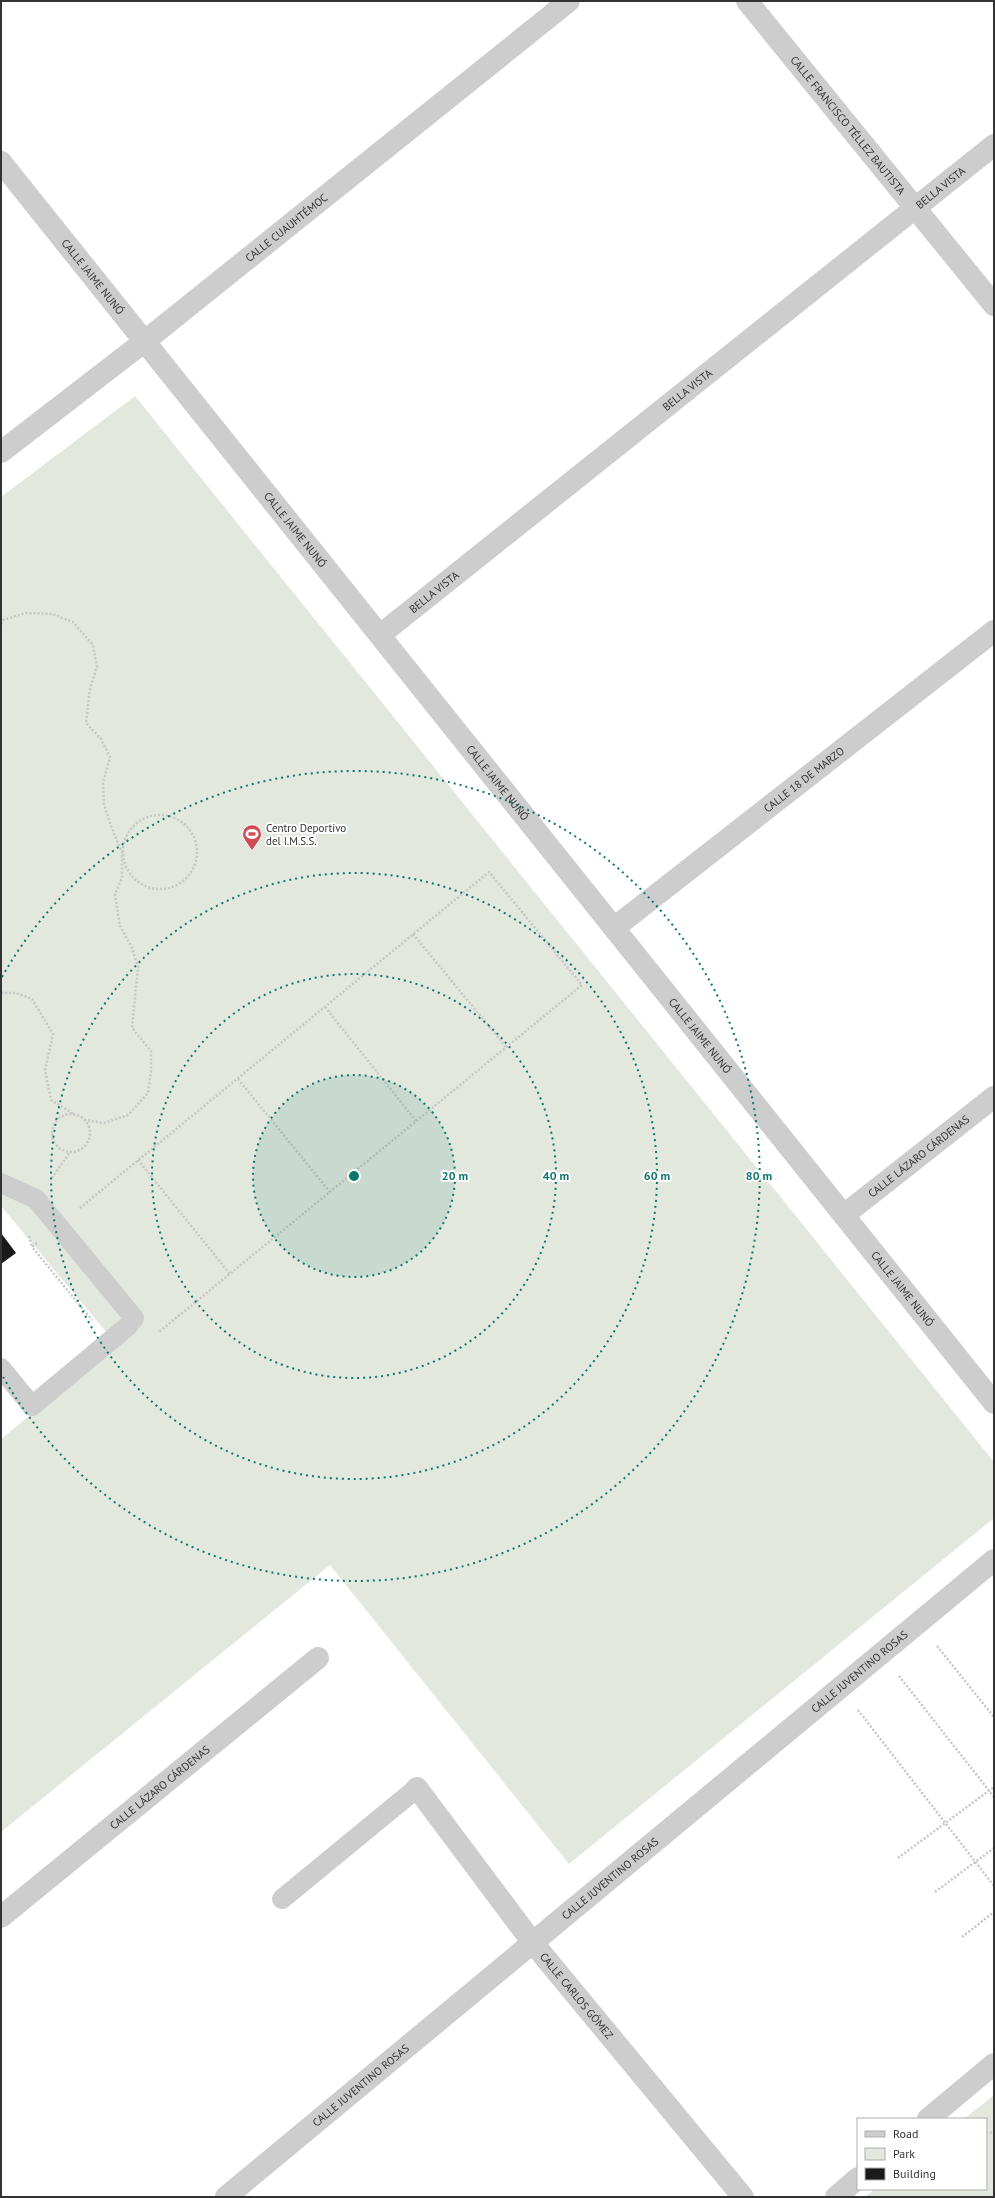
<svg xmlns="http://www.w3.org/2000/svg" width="995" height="2198" font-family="'PT Sans',sans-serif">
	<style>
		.green { fill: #e2e8dd }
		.building { fill: #1a1a1a }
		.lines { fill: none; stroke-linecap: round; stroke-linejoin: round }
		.path { stroke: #c7c7c7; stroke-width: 2.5; stroke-dasharray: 2 2; stroke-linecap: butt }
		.lane { stroke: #cdcdcd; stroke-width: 20 }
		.street { stroke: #cdcdcd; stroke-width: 22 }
		.ring { fill: none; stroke: #0f766e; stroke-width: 2; stroke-dasharray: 2 4 }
		.labels { text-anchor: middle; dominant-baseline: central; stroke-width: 4; stroke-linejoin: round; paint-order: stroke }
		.street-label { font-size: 11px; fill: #333; stroke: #fff }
		.poi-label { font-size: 11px; fill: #333; stroke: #fff; text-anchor: start }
		.centre { fill: #0f766e; stroke: #fff; stroke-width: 2 }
		.ring-label { font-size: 12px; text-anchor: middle; font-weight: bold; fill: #0f766e; stroke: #fff; stroke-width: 4; stroke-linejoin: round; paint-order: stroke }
	</style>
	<rect width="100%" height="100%" fill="#fff"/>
	<path class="green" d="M 135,396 L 994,1462 L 994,1518 L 569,1864 L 330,1565 L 1,1832 L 1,1439 L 117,1345 L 1,1206 L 1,497 Z
		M 994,2095 L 994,2197 L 865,2197 L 875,2189 L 986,2189 L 986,2119 L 964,2119 Z"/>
	<path class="building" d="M 1,1233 L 16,1253 L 1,1264 Z"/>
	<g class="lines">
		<path class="path" d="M 1,624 L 3,620 L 26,613 L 52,614 L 73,622 L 93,645 L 97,667 L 90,689 L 86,723 L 101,739 L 110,757 L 103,783 L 104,805 L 114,834 L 122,852 L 122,878 L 115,894 L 120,926 L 132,948 L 138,967 L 132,1028 L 151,1051 L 151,1070 L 148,1093 L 128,1115 L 104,1123 L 85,1120
			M123 852a37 37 0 1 1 74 0a37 37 0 1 1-74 0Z
			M 413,934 L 506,1047
			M 1,993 L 16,993 L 32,999 L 53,1034 L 45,1070 L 51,1100 L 74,1114
			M 325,1007 L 416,1121
			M 238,1079 L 330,1192
			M52 1133a19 19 0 1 1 38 0a19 19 0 1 1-38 0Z
			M 138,1160 L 230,1274
			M 52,1178 L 70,1152
			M 80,1208 L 489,872 L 582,985 L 159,1332
			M 29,1236 L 32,1247
			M 37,1243 L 32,1247 L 92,1320
			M 937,1646 L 994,1717
			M 899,1676 L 994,1797
			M 858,1710 L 994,1886
			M 898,1858 L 994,1787
			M 935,1892 L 994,1848
			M 962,1937 L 994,1912
			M 986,2133 L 994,2132"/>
		<path class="lane" d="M 1,1183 L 36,1199 L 134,1318 L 128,1326 L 32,1406 L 1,1368
			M 282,1899 L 417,1788"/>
		<g class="street">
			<path id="s1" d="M 747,1 L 994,305"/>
			<path id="s2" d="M 1,162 L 994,1403"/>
			<path id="s3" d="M 1,452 L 145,341 L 569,1"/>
			<path id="s4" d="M 380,635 L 994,145"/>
			<path id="s5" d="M 614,928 L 994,631"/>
			<path id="s6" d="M 844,1215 L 994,1097"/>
			<path id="s7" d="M 417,1788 L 533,1943 L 743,2197"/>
			<path id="s8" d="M 1,1917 L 318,1658"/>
			<path d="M 928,2119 L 994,2064"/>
			<path id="s9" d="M 226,2197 L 994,1560"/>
			<path d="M 836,2197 L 858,2178"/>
		</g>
	</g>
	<circle cx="354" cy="1176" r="101" fill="#0f766e" fill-opacity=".12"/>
	<g class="ring">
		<circle cx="354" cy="1176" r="101"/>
		<circle cx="354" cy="1176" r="202"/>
		<circle cx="354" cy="1176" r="303"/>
		<path d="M2 977A405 405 0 1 1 2 1375"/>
	</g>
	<defs>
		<g id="stadium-pin" transform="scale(1)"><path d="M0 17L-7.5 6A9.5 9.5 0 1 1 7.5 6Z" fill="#d14d55" stroke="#fff"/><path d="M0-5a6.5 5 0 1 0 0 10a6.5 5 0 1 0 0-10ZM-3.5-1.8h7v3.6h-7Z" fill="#fff"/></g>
	</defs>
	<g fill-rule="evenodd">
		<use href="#stadium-pin" x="252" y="834"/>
	</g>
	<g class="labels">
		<g class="street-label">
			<text stroke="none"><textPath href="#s1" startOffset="160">CALLE FRANCISCO TÉLLEZ BAUTISTA</textPath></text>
			<text stroke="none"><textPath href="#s4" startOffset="717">BELLA VISTA</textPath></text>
			<text stroke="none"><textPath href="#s3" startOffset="363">CALLE CUAUHTÉMOC</textPath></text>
			<text stroke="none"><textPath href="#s2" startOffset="147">CALLE JAIME NUNÓ</textPath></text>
			<text stroke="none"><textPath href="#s4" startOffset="393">BELLA VISTA</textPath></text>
			<text stroke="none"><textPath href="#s2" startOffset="471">CALLE JAIME NUNÓ</textPath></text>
			<text stroke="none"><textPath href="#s4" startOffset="69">BELLA VISTA</textPath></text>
			<text stroke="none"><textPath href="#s5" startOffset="241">CALLE 18 DE MARZO</textPath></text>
			<text stroke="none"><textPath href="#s2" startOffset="795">CALLE JAIME NUNÓ</textPath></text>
			<text stroke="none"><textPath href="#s2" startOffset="1119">CALLE JAIME NUNÓ</textPath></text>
			<text stroke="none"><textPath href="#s6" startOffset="95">CALLE LÁZARO CÁRDENAS</textPath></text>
			<text stroke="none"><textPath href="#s2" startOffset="1443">CALLE JAIME NUNÓ</textPath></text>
			<text stroke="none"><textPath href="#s9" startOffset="823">CALLE JUVENTINO ROSAS</textPath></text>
			<text stroke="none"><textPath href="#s8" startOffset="205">CALLE LÁZARO CÁRDENAS</textPath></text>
			<text stroke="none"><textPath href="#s9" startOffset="499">CALLE JUVENTINO ROSAS</textPath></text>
			<text stroke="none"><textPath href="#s7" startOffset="262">CALLE CARLOS GÓMEZ</textPath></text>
			<text stroke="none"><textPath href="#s9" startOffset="175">CALLE JUVENTINO ROSAS</textPath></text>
		</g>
		<g class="poi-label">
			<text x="266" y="828">Centro Deportivo<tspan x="266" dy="13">del I.M.S.S.</tspan></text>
		</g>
	</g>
	<circle cx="354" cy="1176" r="6" class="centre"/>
	<g class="ring-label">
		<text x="455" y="1180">20 m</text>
		<text x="556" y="1180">40 m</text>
		<text x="657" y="1180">60 m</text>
		<text x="759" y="1180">80 m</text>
	</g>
	<rect width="995" height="2198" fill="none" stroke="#333333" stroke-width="4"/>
	<rect x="857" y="2118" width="130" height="72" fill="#ffffff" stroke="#adadad"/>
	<rect x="865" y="2131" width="20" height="6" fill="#cdcdcd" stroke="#adadad"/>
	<text x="893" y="2138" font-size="12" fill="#333333">Road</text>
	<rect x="865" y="2148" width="20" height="12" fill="#e2e8dd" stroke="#adadad"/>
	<text x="893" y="2158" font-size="12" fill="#333333">Park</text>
	<rect x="865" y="2168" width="20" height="12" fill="#1a1a1a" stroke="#adadad"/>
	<text x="893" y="2178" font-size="12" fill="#333333">Building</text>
</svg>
